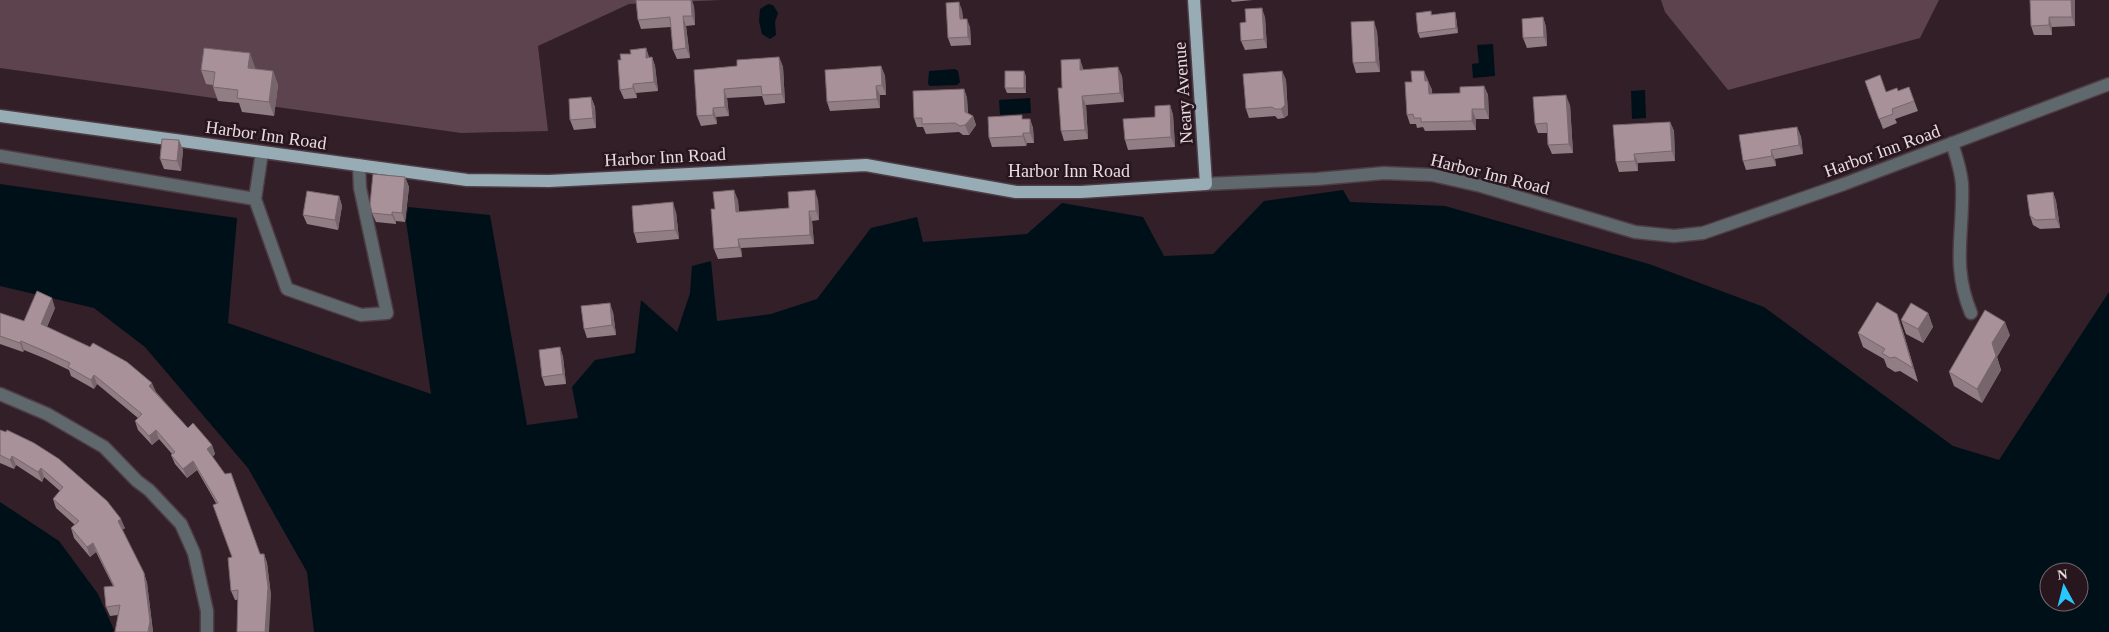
<svg xmlns="http://www.w3.org/2000/svg" width="2109" height="632" font-family="'Times New Roman',serif">
	<style>
		.green { fill: #5c434d }
		.water { fill: #001018; fill-rule: evenodd }
		.lines { fill: none; stroke-linecap: round; stroke-linejoin: round }
		.minor-casing { stroke: #4f3d45; stroke-width: 15 }
		.major-casing { stroke: #4f3d45; stroke-width: 15 }
		.minor { stroke: #5e686d; stroke-width: 12 }
		.major { stroke: #97acb5; stroke-width: 12 }
		.wall { fill: #917d84 }
		.shaded-wall { fill: #76666c }
		.building { fill: #a9919a; stroke: #76666c }
		.labels { text-anchor: middle; dominant-baseline: central; stroke-width: 5; stroke-linejoin: round; paint-order: stroke }
		.street-label { font-size: 18px; fill: #e9dbe0; stroke: #28161e }
	</style>
	<rect width="100%" height="100%" fill="#321f27"/>
	<path class="green" d="M 0,0 L 722,0 L 629,4 L 538,46 L 548,131 L 461,133 L 0,68 Z
		M 1661,0 L 1939,0 L 1920,38 L 1728,90 L 1665,12 Z"/>
	<path class="water" d="M 768,4 L 773,5 L 778,13 L 775,22 L 776,35 L 770,39 L 762,34 L 759,21 L 760,9 Z
		M 1493,44 L 1495,76 L 1473,78 L 1472,64 L 1479,63 L 1477,45 Z
		M 955,69 L 958,71 L 960,82 L 957,85 L 930,86 L 928,84 L 929,71 Z
		M 1645,90 L 1646,118 L 1632,119 L 1631,91 Z
		M 1030,98 L 1031,113 L 1000,115 L 999,100 Z
		M 0,184 L 237,218 L 228,323 L 431,394 L 406,221 L 408,207 L 490,215 L 527,425 L 578,418 L 572,387 L 595,360 L 635,353 L 641,300 L 677,332 L 690,293 L 692,266 L 711,261 L 717,321 L 771,314 L 817,299 L 871,228 L 917,217 L 923,242 L 1027,234 L 1062,203 L 1143,217 L 1164,256 L 1213,254 L 1264,201 L 1343,190 L 1350,202 L 1445,206 L 1649,264 L 1764,307 L 1953,446 L 1999,460 L 2109,292 L 2109,632 L 314,632 L 307,572 L 248,468 L 145,347 L 94,308 L 0,286 ZM 2049,572 L 2079,572 L 2079,602 L 2049,602 Z
		M 0,502 L 59,541 L 98,594 L 114,630 L 113,632 L 0,632 Z"/>
	<g class="lines">
		<g class="minor-casing">
			<path id="minor" d="M 1952,143 C 1956,156 1961,170 1962,184 C 1964,233 1951,265 1971,313
				M 0,156 L 255,199 L 262,152
				M 1206,184 L 1317,179 L 1384,173 L 1432,175 L 1481,186 L 1635,232 L 1674,236 L 1703,233 L 1844,184 L 2109,84
				M 255,199 L 287,289 L 361,315 L 387,313 L 360,188 L 359,165
				M 0,394 L 47,414 L 104,447 L 137,481 L 149,490 L 181,524 L 194,553 L 207,611 L 207,632"/>
		</g>
		<g class="major-casing">
			<path id="major" d="M 0,116 L 467,180 L 549,181 L 866,165 L 1016,192 L 1081,192 L 1206,184 L 1194,0"/>
		</g>
		<use href="#minor" class="minor"/>
		<use href="#major" class="major"/>
	</g>
	<path class="wall" d="M 1231,0 L 1253,0 L 1232,2 Z
		M 2075,0 L 2075,26 L 2052,27 L 2052,35 L 2034,35 L 2031,26 Z
		M 694,6 L 695,25 L 686,26 L 690,58 L 677,59 L 673,50 L 671,27 L 641,29 L 638,20 Z
		M 962,10 L 963,19 L 970,27 L 971,45 L 951,46 L 948,38 Z
		M 1431,11 L 1432,15 L 1455,12 L 1456,17 L 1458,33 L 1420,38 L 1418,33 Z
		M 1265,17 L 1267,48 L 1245,50 L 1241,41 L 1246,22 Z
		M 1543,17 L 1546,27 L 1547,46 L 1527,48 L 1523,38 Z
		M 1377,31 L 1380,72 L 1356,73 L 1353,63 Z
		M 646,48 L 649,57 L 652,57 L 655,66 L 658,91 L 636,93 L 637,98 L 624,99 L 620,90 L 621,60 L 631,54 Z
		M 779,57 L 783,67 L 785,103 L 765,105 L 762,96 L 727,98 L 729,116 L 716,117 L 717,124 L 701,126 L 697,116 L 737,66 Z
		M 881,66 L 885,76 L 886,95 L 880,95 L 880,108 L 830,111 L 827,102 Z
		M 255,67 L 255,69 L 273,71 L 278,85 L 274,116 L 242,112 L 239,103 L 218,101 L 213,87 L 213,85 L 206,84 L 201,70 Z
		M 1083,68 L 1083,70 L 1122,76 L 1124,102 L 1086,105 L 1088,139 L 1064,141 L 1061,131 L 1062,88 Z
		M 1282,71 L 1286,80 L 1288,115 L 1284,118 L 1278,119 L 1275,116 L 1249,118 L 1246,109 Z
		M 1026,76 L 1026,93 L 1007,93 L 1005,88 Z
		M 1428,81 L 1432,90 L 1432,94 L 1460,93 L 1484,86 L 1488,95 L 1489,119 L 1476,119 L 1476,130 L 1425,131 L 1423,127 L 1417,128 L 1416,124 L 1410,124 L 1407,115 Z
		M 1865,81 L 1886,92 L 1898,91 L 1909,87 L 1918,111 L 1895,119 L 1897,123 L 1883,129 Z
		M 964,89 L 967,98 L 968,113 L 973,116 L 976,125 L 969,135 L 963,135 L 959,132 L 926,134 L 923,127 L 917,127 L 914,118 Z
		M 591,97 L 595,107 L 596,128 L 574,130 L 570,120 Z
		M 1170,105 L 1173,115 L 1175,147 L 1128,150 L 1125,140 Z
		M 1570,105 L 1573,153 L 1552,154 L 1548,145 L 1548,133 L 1538,133 L 1535,124 Z
		M 1024,119 L 1030,119 L 1033,128 L 1034,143 L 1027,143 L 1026,146 L 992,147 L 989,138 Z
		M 1670,122 L 1674,131 L 1675,161 L 1638,163 L 1638,171 L 1619,172 L 1616,162 Z
		M 1797,127 L 1801,137 L 1803,154 L 1775,159 L 1776,166 L 1746,170 L 1743,161 Z
		M 179,140 L 183,150 L 181,171 L 164,169 L 160,159 Z
		M 405,177 L 409,187 L 405,222 L 396,221 L 396,224 L 376,222 L 372,213 Z
		M 2053,192 L 2056,201 L 2060,228 L 2040,229 L 2033,225 L 2030,216 Z
		M 339,196 L 342,206 L 338,230 L 307,224 L 303,215 Z
		M 738,200 L 739,212 L 789,208 L 818,200 L 819,220 L 812,221 L 814,244 L 741,248 L 742,257 L 718,259 L 714,249 L 715,209 Z
		M 676,212 L 679,239 L 637,243 L 634,233 Z
		M 55,308 L 47,327 L 156,392 L 188,428 L 212,445 L 215,454 L 212,457 L 260,554 L 264,554 L 267,563 L 271,596 L 235,600 L 231,591 L 232,557 L 216,503 L 197,470 L 187,478 L 175,464 L 171,455 L 172,454 L 159,439 L 152,445 L 138,430 L 135,421 L 138,418 L 97,384 L 94,389 L 71,376 L 69,370 L 46,359 L 24,350 L 23,352 L 0,344 L 0,313 L 24,321 Z
		M 613,312 L 616,335 L 587,338 L 584,329 Z
		M 1928,313 L 1933,327 L 1923,343 L 1906,334 L 1901,320 Z
		M 1902,328 L 1918,382 L 1900,371 L 1895,372 L 1887,367 L 1884,359 L 1863,347 L 1858,333 Z
		M 2010,335 L 1997,357 L 2001,370 L 1982,403 L 1954,386 L 1949,372 Z
		M 560,347 L 563,357 L 566,384 L 545,386 L 542,377 Z
		M 0,430 L 125,528 L 122,530 L 144,573 L 147,583 L 153,632 L 115,632 L 118,615 L 110,616 L 106,607 L 113,586 L 96,552 L 90,557 L 74,538 L 71,528 L 75,525 L 56,508 L 53,499 L 60,491 L 44,477 L 42,482 L 16,465 L 14,469 L 0,463 Z"/>
	<path class="shaded-wall" d="M 691,0 L 692,0 L 694,6 L 695,25 L 692,16 Z
		M 2071,0 L 2075,0 L 2075,26 L 2072,17 Z
		M 959,2 L 962,10 L 963,27 L 960,19 Z
		M 1262,8 L 1265,17 L 1267,48 L 1264,39 Z
		M 1455,12 L 1456,17 L 1458,33 L 1456,28 Z
		M 683,16 L 686,26 L 690,58 L 686,48 Z
		M 1543,17 L 1546,27 L 1547,46 L 1544,37 Z
		M 2049,17 L 2052,27 L 2052,35 L 2049,25 Z
		M 967,19 L 970,27 L 971,45 L 968,37 Z
		M 1374,21 L 1377,31 L 1380,72 L 1376,62 Z
		M 646,48 L 649,58 L 646,58 Z
		M 250,53 L 255,67 L 253,82 L 248,68 Z
		M 652,57 L 655,66 L 658,91 L 654,82 Z
		M 779,57 L 783,67 L 785,103 L 782,94 Z
		M 1080,59 L 1083,68 L 1084,80 L 1080,70 Z
		M 881,66 L 885,76 L 886,95 L 882,85 Z
		M 1118,67 L 1122,76 L 1124,102 L 1120,93 Z
		M 273,71 L 278,85 L 274,116 L 269,102 Z
		M 1024,71 L 1026,76 L 1026,93 L 1024,88 Z
		M 1282,71 L 1286,80 L 1288,115 L 1284,118 L 1281,109 Z
		M 1424,71 L 1428,80 L 1428,90 L 1425,81 Z
		M 1428,81 L 1432,90 L 1433,104 L 1429,94 Z
		M 633,84 L 636,93 L 637,98 L 633,88 Z
		M 876,86 L 880,95 L 880,108 L 877,99 Z
		M 1484,86 L 1488,95 L 1489,119 L 1485,109 Z
		M 724,89 L 727,98 L 729,116 L 725,107 Z
		M 964,89 L 967,98 L 968,121 L 965,112 Z
		M 1566,95 L 1570,105 L 1573,153 L 1569,144 Z
		M 1082,96 L 1086,105 L 1088,139 L 1085,130 Z
		M 591,97 L 595,107 L 596,128 L 593,118 Z
		M 1170,105 L 1173,115 L 1175,147 L 1171,137 Z
		M 713,108 L 716,117 L 717,124 L 713,115 Z
		M 1472,109 L 1476,119 L 1476,130 L 1472,121 Z
		M 973,116 L 976,125 L 969,135 L 965,125 Z
		M 1030,119 L 1033,128 L 1034,143 L 1030,133 Z
		M 1670,122 L 1674,131 L 1675,161 L 1672,151 Z
		M 1797,127 L 1801,137 L 1803,154 L 1799,145 Z
		M 1023,133 L 1027,143 L 1026,146 L 1023,136 Z
		M 179,140 L 183,150 L 181,171 L 177,161 Z
		M 1771,150 L 1775,159 L 1776,166 L 1772,156 Z
		M 1634,154 L 1638,163 L 1638,171 L 1635,161 Z
		M 405,177 L 409,187 L 405,222 L 402,213 Z
		M 734,190 L 738,200 L 739,221 L 736,212 Z
		M 815,190 L 818,200 L 819,220 L 816,211 Z
		M 2053,192 L 2056,201 L 2060,228 L 2056,219 Z
		M 339,196 L 342,206 L 338,230 L 335,220 Z
		M 673,202 L 676,212 L 679,239 L 675,230 Z
		M 809,211 L 812,221 L 814,244 L 810,235 Z
		M 392,212 L 396,221 L 396,224 L 392,215 Z
		M 738,239 L 741,248 L 742,257 L 739,247 Z
		M 52,298 L 55,308 L 44,333 L 41,324 Z
		M 610,303 L 613,312 L 616,335 L 612,325 Z
		M 1928,313 L 1933,327 L 1923,343 L 1918,329 Z
		M 1897,314 L 1902,328 L 1918,382 L 1913,368 Z
		M 2005,322 L 2010,335 L 1997,357 L 2001,370 L 1982,403 L 1977,389 L 1992,343 Z
		M 21,341 L 24,350 L 23,352 L 20,343 Z
		M 560,347 L 563,357 L 566,384 L 563,374 Z
		M 94,375 L 97,384 L 94,389 L 91,380 Z
		M 152,383 L 156,392 L 153,396 L 149,386 Z
		M 156,430 L 159,439 L 152,445 L 149,436 Z
		M 212,445 L 215,454 L 210,459 L 207,449 Z
		M 12,456 L 16,465 L 14,469 L 10,460 Z
		M 193,461 L 197,470 L 187,478 L 183,469 Z
		M 41,468 L 44,477 L 42,482 L 38,472 Z
		M 121,519 L 125,528 L 121,531 L 118,521 Z
		M 93,543 L 96,552 L 90,557 L 87,547 Z
		M 264,554 L 267,563 L 271,596 L 269,632 L 265,632 Z
		M 144,573 L 147,583 L 153,632 L 148,632 Z"/>
	<path class="building" d="M 636,0 L 691,0 L 692,16 L 683,16 L 686,48 L 673,50 L 670,17 L 638,20 Z
		M 2030,0 L 2071,0 L 2072,17 L 2049,17 L 2049,25 L 2031,26 Z
		M 959,2 L 960,19 L 967,19 L 968,37 L 948,38 L 946,3 Z
		M 1262,8 L 1264,39 L 1241,41 L 1240,23 L 1246,22 L 1245,9 Z
		M 1431,11 L 1431,15 L 1455,12 L 1456,28 L 1418,33 L 1416,13 Z
		M 1543,17 L 1544,37 L 1523,38 L 1522,19 Z
		M 1374,21 L 1376,62 L 1353,63 L 1351,22 Z
		M 204,48 L 250,53 L 248,68 L 273,71 L 269,102 L 237,98 L 238,90 L 213,87 L 215,72 L 201,70 Z
		M 646,48 L 646,58 L 652,57 L 654,82 L 633,84 L 633,88 L 620,90 L 618,60 L 621,60 L 620,54 L 631,54 L 630,50 Z
		M 779,57 L 782,94 L 762,95 L 761,86 L 724,89 L 725,107 L 713,108 L 713,115 L 697,116 L 694,70 L 737,66 L 737,60 Z
		M 1080,59 L 1080,70 L 1118,67 L 1120,93 L 1082,96 L 1085,130 L 1061,131 L 1058,88 L 1062,88 L 1061,60 Z
		M 881,66 L 882,85 L 876,86 L 877,99 L 827,102 L 825,70 Z
		M 1005,71 L 1024,71 L 1024,88 L 1005,88 Z
		M 1282,71 L 1285,105 L 1281,109 L 1275,109 L 1272,107 L 1246,109 L 1243,74 Z
		M 1411,71 L 1424,71 L 1425,81 L 1428,81 L 1429,94 L 1460,93 L 1460,87 L 1484,86 L 1485,109 L 1472,109 L 1472,121 L 1421,122 L 1421,118 L 1414,118 L 1413,114 L 1407,115 L 1405,82 L 1412,82 Z
		M 1880,75 L 1886,92 L 1897,88 L 1898,91 L 1909,87 L 1914,101 L 1892,109 L 1893,114 L 1879,119 L 1865,81 Z
		M 964,89 L 965,112 L 973,116 L 965,125 L 960,126 L 955,123 L 922,124 L 922,118 L 914,118 L 913,91 Z
		M 1566,95 L 1569,144 L 1548,145 L 1547,123 L 1535,124 L 1533,97 Z
		M 591,97 L 593,118 L 570,120 L 569,99 Z
		M 1170,105 L 1171,137 L 1125,140 L 1123,119 L 1155,117 L 1155,106 Z
		M 1022,115 L 1022,119 L 1030,119 L 1030,133 L 1023,133 L 1023,136 L 989,138 L 988,117 Z
		M 1670,122 L 1672,151 L 1634,154 L 1635,161 L 1616,162 L 1613,125 Z
		M 1797,127 L 1799,145 L 1771,150 L 1772,156 L 1743,161 L 1739,135 Z
		M 162,139 L 179,140 L 177,161 L 160,159 Z
		M 373,174 L 405,177 L 402,213 L 392,212 L 392,215 L 372,213 L 370,204 Z
		M 734,190 L 736,212 L 789,208 L 788,192 L 815,190 L 816,211 L 809,211 L 810,235 L 738,239 L 739,247 L 714,249 L 711,209 L 715,209 L 713,192 Z
		M 307,191 L 339,196 L 335,220 L 303,215 Z
		M 2053,192 L 2056,219 L 2036,220 L 2030,216 L 2027,195 Z
		M 673,202 L 675,230 L 634,233 L 632,206 Z
		M 37,291 L 52,298 L 41,324 L 90,347 L 93,343 L 127,362 L 152,383 L 149,386 L 188,428 L 193,423 L 212,445 L 207,449 L 225,474 L 231,473 L 260,554 L 264,554 L 268,587 L 265,632 L 237,632 L 238,590 L 231,591 L 228,558 L 232,557 L 213,505 L 218,503 L 193,461 L 183,469 L 171,455 L 175,452 L 156,430 L 149,436 L 135,421 L 142,414 L 94,375 L 91,380 L 68,367 L 70,363 L 42,350 L 21,341 L 20,343 L 0,336 L 0,313 L 24,321 Z
		M 1877,302 L 1897,314 L 1913,368 L 1895,357 L 1890,358 L 1882,353 L 1885,349 L 1858,333 Z
		M 610,303 L 612,325 L 584,329 L 581,306 Z
		M 1911,303 L 1928,313 L 1918,329 L 1901,320 Z
		M 1985,310 L 2005,322 L 1992,343 L 1996,356 L 1977,389 L 1949,372 Z
		M 560,347 L 563,374 L 542,377 L 539,350 Z
		M 0,430 L 6,432 L 7,430 L 34,443 L 59,459 L 107,501 L 121,519 L 118,521 L 144,573 L 150,621 L 148,632 L 115,632 L 120,605 L 106,607 L 104,587 L 114,586 L 93,543 L 87,547 L 71,528 L 79,521 L 53,499 L 63,487 L 41,468 L 38,472 L 12,456 L 10,460 L 0,455 Z"/>
	<g class="labels">
		<g class="street-label">
			<text transform="translate(1183 93) rotate(-94)">Neary Avenue</text>
			<text transform="translate(266 135) rotate(8)">Harbor Inn Road</text>
			<text transform="translate(1882 151) rotate(-20)">Harbor Inn Road</text>
			<text transform="translate(665 157) rotate(-3)">Harbor Inn Road</text>
			<text x="1069" y="171">Harbor Inn Road</text>
			<text transform="translate(1490 174) rotate(14)">Harbor Inn Road</text>
		</g>
	</g>
	<g transform="translate(2064 587) rotate(353)"><circle r="24" fill="#28161e" stroke="#75656c"/>
	<path d="M0-4L9 19L0 12L-9 19Z" fill="#28c8ff"/>
	<text y="-8" font-size="14" font-weight="bold" text-anchor="middle" fill="#e9dbe0">N</text>
	</g>
</svg>
